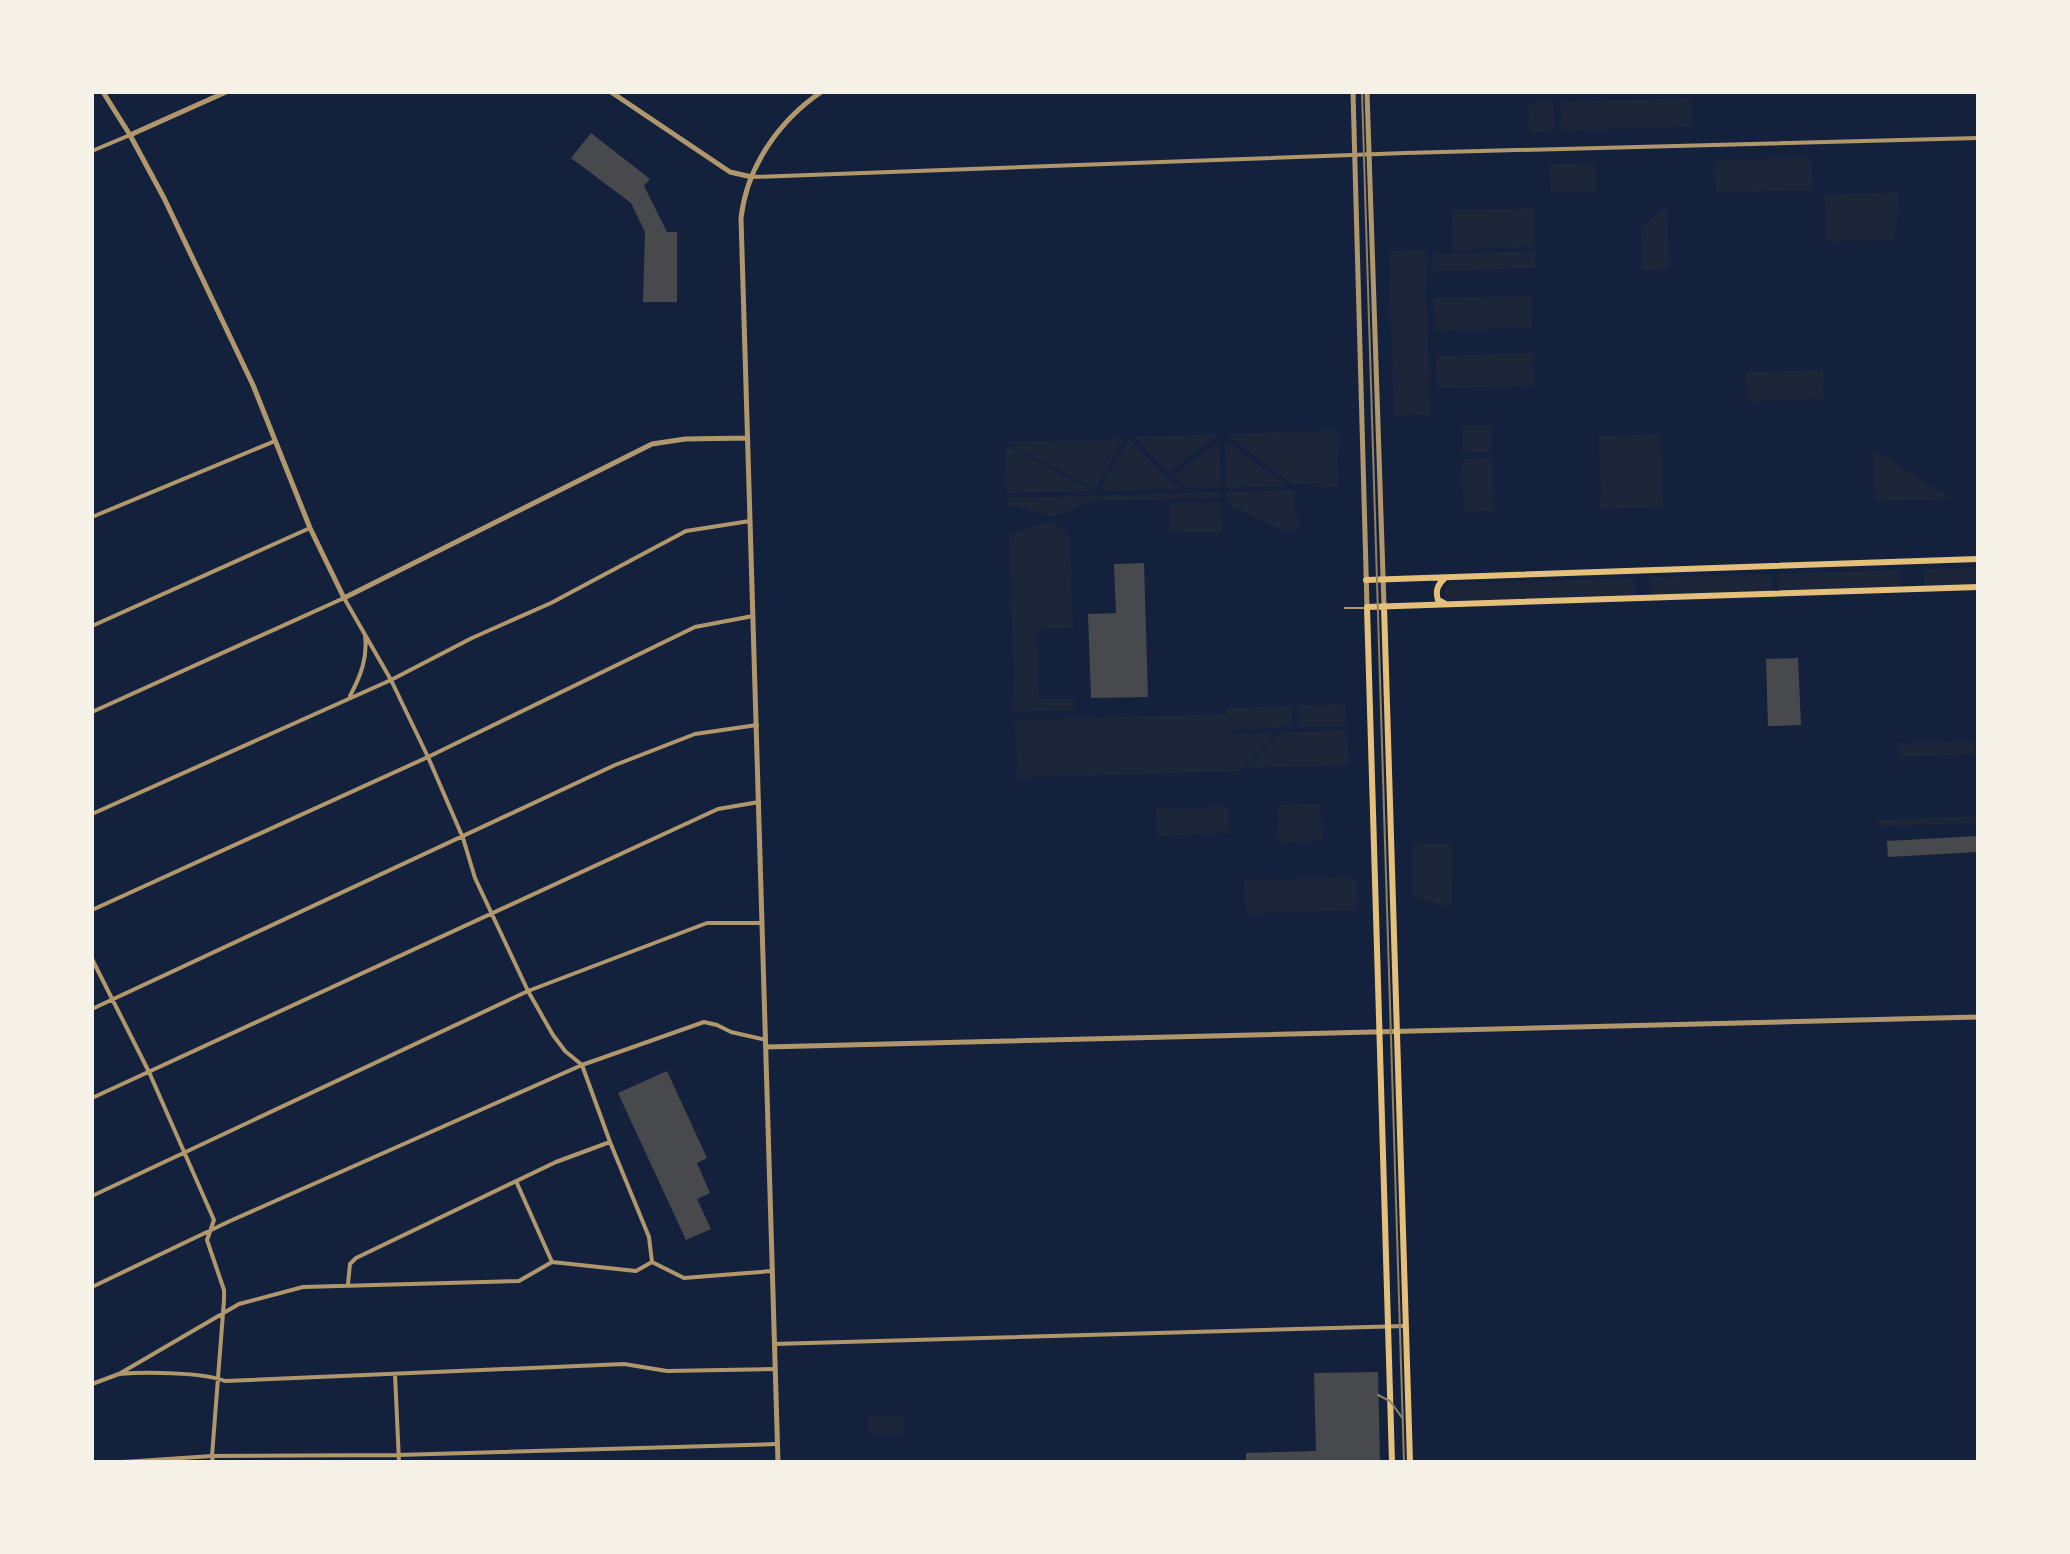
<svg xmlns="http://www.w3.org/2000/svg" width="2070" height="1554" font-family="Lora,serif">
	<style>
		.green { fill: #1d2539 }
		.building { fill: #48494c }
		.lines { fill: none; stroke-linecap: round; stroke-linejoin: round }
		.service { stroke: #b1986c; stroke-width: 2 }
		.minor { stroke: #b1986c; stroke-width: 4 }
		.tertiary { stroke: #b1986c; stroke-width: 5 }
		.secondary { stroke: #e5c07b; stroke-width: 6 }
		.tram { stroke: #918062; stroke-width: 2 }
	</style>
	<rect width="100%" height="100%" fill="#14213d"/>
	<path class="green" d="M 1691,98 L 1692,127 L 1561,131 L 1560,102 Z
		M 1554,102 L 1555,131 L 1529,132 L 1528,103 Z
		M 1811,157 L 1813,190 L 1716,193 L 1715,160 Z
		M 1595,163 L 1595,192 L 1550,193 L 1549,164 Z
		M 1899,192 L 1895,240 L 1826,242 L 1825,195 Z
		M 1667,205 L 1669,269 L 1642,270 L 1641,227 Z
		M 1534,208 L 1535,247 L 1453,250 L 1452,210 Z
		M 1425,250 L 1430,415 L 1394,416 L 1389,251 Z
		M 1535,251 L 1536,268 L 1433,271 L 1433,254 Z
		M 1531,295 L 1532,328 L 1435,331 L 1434,298 Z
		M 1533,353 L 1534,386 L 1437,388 L 1436,356 Z
		M 1823,370 L 1824,399 L 1747,402 L 1746,372 Z
		M 1491,425 L 1492,452 L 1462,453 L 1462,426 Z
		M 1337,430 L 1339,487 L 1321,488 L 1321,483 L 1292,484 L 1225,434 Z
		M 1219,434 L 1169,473 L 1135,437 Z
		M 1661,434 L 1663,507 L 1601,509 L 1599,436 Z
		M 1124,438 L 1095,489 L 1006,442 Z
		M 1129,438 L 1166,478 L 1183,489 L 1099,491 Z
		M 1219,441 L 1221,488 L 1190,488 L 1172,477 Z
		M 1225,441 L 1288,486 L 1226,488 Z
		M 1006,445 L 1093,491 L 1007,493 Z
		M 1873,449 L 1952,499 L 1875,501 Z
		M 1492,458 L 1493,511 L 1464,512 L 1462,459 Z
		M 1294,490 L 1294,515 L 1299,515 L 1299,530 L 1281,530 L 1227,504 L 1226,492 Z
		M 1221,492 L 1221,498 L 1091,501 L 1054,517 L 1008,505 L 1007,498 Z
		M 1221,502 L 1222,532 L 1170,533 L 1170,503 Z
		M 1053,521 L 1070,536 L 1073,628 L 1037,629 L 1039,699 L 1075,699 L 1075,710 L 1015,712 L 1009,535 Z
		M 1978,567 L 1978,584 L 1924,586 L 1924,569 Z
		M 1901,570 L 1901,587 L 1779,591 L 1779,574 Z
		M 1771,574 L 1771,592 L 1651,595 L 1651,577 Z
		M 1635,578 L 1635,595 L 1448,601 L 1443,593 L 1447,584 Z
		M 1346,704 L 1347,726 L 1299,727 L 1299,705 Z
		M 1292,706 L 1292,727 L 1231,730 L 1232,734 L 1278,733 L 1240,771 L 1017,778 L 1015,720 L 1226,714 L 1226,708 Z
		M 1347,730 L 1349,765 L 1247,768 L 1282,733 Z
		M 1973,741 L 1974,754 L 1900,757 L 1899,743 Z
		M 1320,804 L 1322,841 L 1279,843 L 1277,805 Z
		M 1228,806 L 1229,833 L 1157,836 L 1156,808 Z
		M 1978,816 L 1978,823 L 1877,827 L 1876,820 Z
		M 1413,843 L 1451,844 L 1452,904 L 1450,908 L 1413,896 Z
		M 1356,877 L 1357,910 L 1246,914 L 1244,880 Z
		M 869,1415 L 903,1415 L 903,1434 L 869,1434 Z"/>
	<path class="building" d="M 591,133 L 650,179 L 644,186 L 667,232 L 677,232 L 677,302 L 643,302 L 645,232 L 631,203 L 571,158 Z
		M 1144,563 L 1148,697 L 1091,698 L 1088,614 L 1116,613 L 1114,564 Z
		M 1798,658 L 1801,725 L 1768,726 L 1766,659 Z
		M 1978,836 L 1978,852 L 1888,857 L 1887,841 Z
		M 667,1071 L 707,1158 L 697,1163 L 710,1193 L 697,1199 L 711,1229 L 686,1240 L 618,1093 Z
		M 1378,1372 L 1380,1462 L 1246,1462 L 1246,1453 L 1316,1451 L 1314,1373 Z"/>
	<g class="lines">
		<path class="service" d="M 1345,608 L 1363,608"/>
		<path class="minor" d="M 92,151 L 130,135
			M 752,177 L 1405,153 L 1978,138
			M 92,517 L 275,441
			M 92,626 L 310,528
			M 350,696 C 360,677 368,658 365,636
			M 92,712 L 344,598 L 391,680 L 428,757 L 463,838 L 475,878 L 528,991 L 553,1035 L 565,1051 L 582,1065 L 610,1142 L 649,1237 L 652,1262
			M 92,814 L 391,680 L 472,638 L 551,603 L 686,531 L 750,521
			M 92,910 L 428,757 L 695,627 L 753,616
			M 92,959 L 149,1072 L 214,1220 L 207,1240 L 224,1290 L 224,1300 L 212,1456 L 213,1462
			M 92,1009 L 615,765 L 695,734 L 757,725
			M 92,1098 L 718,809 L 759,802
			M 516,1181 L 552,1262
			M 92,1196 L 528,991 L 707,923 L 762,923
			M 652,1262 L 684,1278 L 772,1271
			M 348,1284 L 350,1264 L 356,1258 L 556,1162 L 610,1142
			M 92,1287 L 230,1221 L 582,1065 L 704,1022 L 717,1025 L 731,1032 L 766,1040
			M 774,1344 L 1405,1326
			M 119,1374 C 144,1372 203,1372 225,1381 L 624,1364 L 667,1371 L 775,1369
			M 395,1374 L 399,1462
			M 92,1384 L 119,1374 L 239,1304 L 303,1287 L 519,1281 L 552,1262 L 636,1271 L 652,1262
			M 123,1462 L 212,1456 L 398,1455 L 777,1444"/>
		<path class="tertiary" d="M 103,92 L 130,135 L 164,198 L 253,385 L 310,528 L 344,598 L 652,444 L 685,439 L 747,438
			M 611,92 L 730,172 L 752,177
			M 1353,92 L 1367,607
			M 1367,92 L 1384,606
			M 130,135 L 226,92
			M 766,1047 L 1978,1017
			M 778,1462 L 741,218 C 747,166 779,121 821,92"/>
		<path class="secondary" d="M 1366,580 L 1978,559
			M 1444,603 L 1438,600 C 1435,590 1438,584 1445,578
			M 1384,606 L 1410,1462
			M 1392,1462 L 1367,607 L 1978,587"/>
		<path class="tram" d="M 1362,92 L 1404,1462
			M 1378,1395 L 1390,1401 L 1403,1419"/>
	</g>
	<rect width="2070" height="1554" fill="none" stroke="#f6f1e7" stroke-width="188"/>
</svg>
